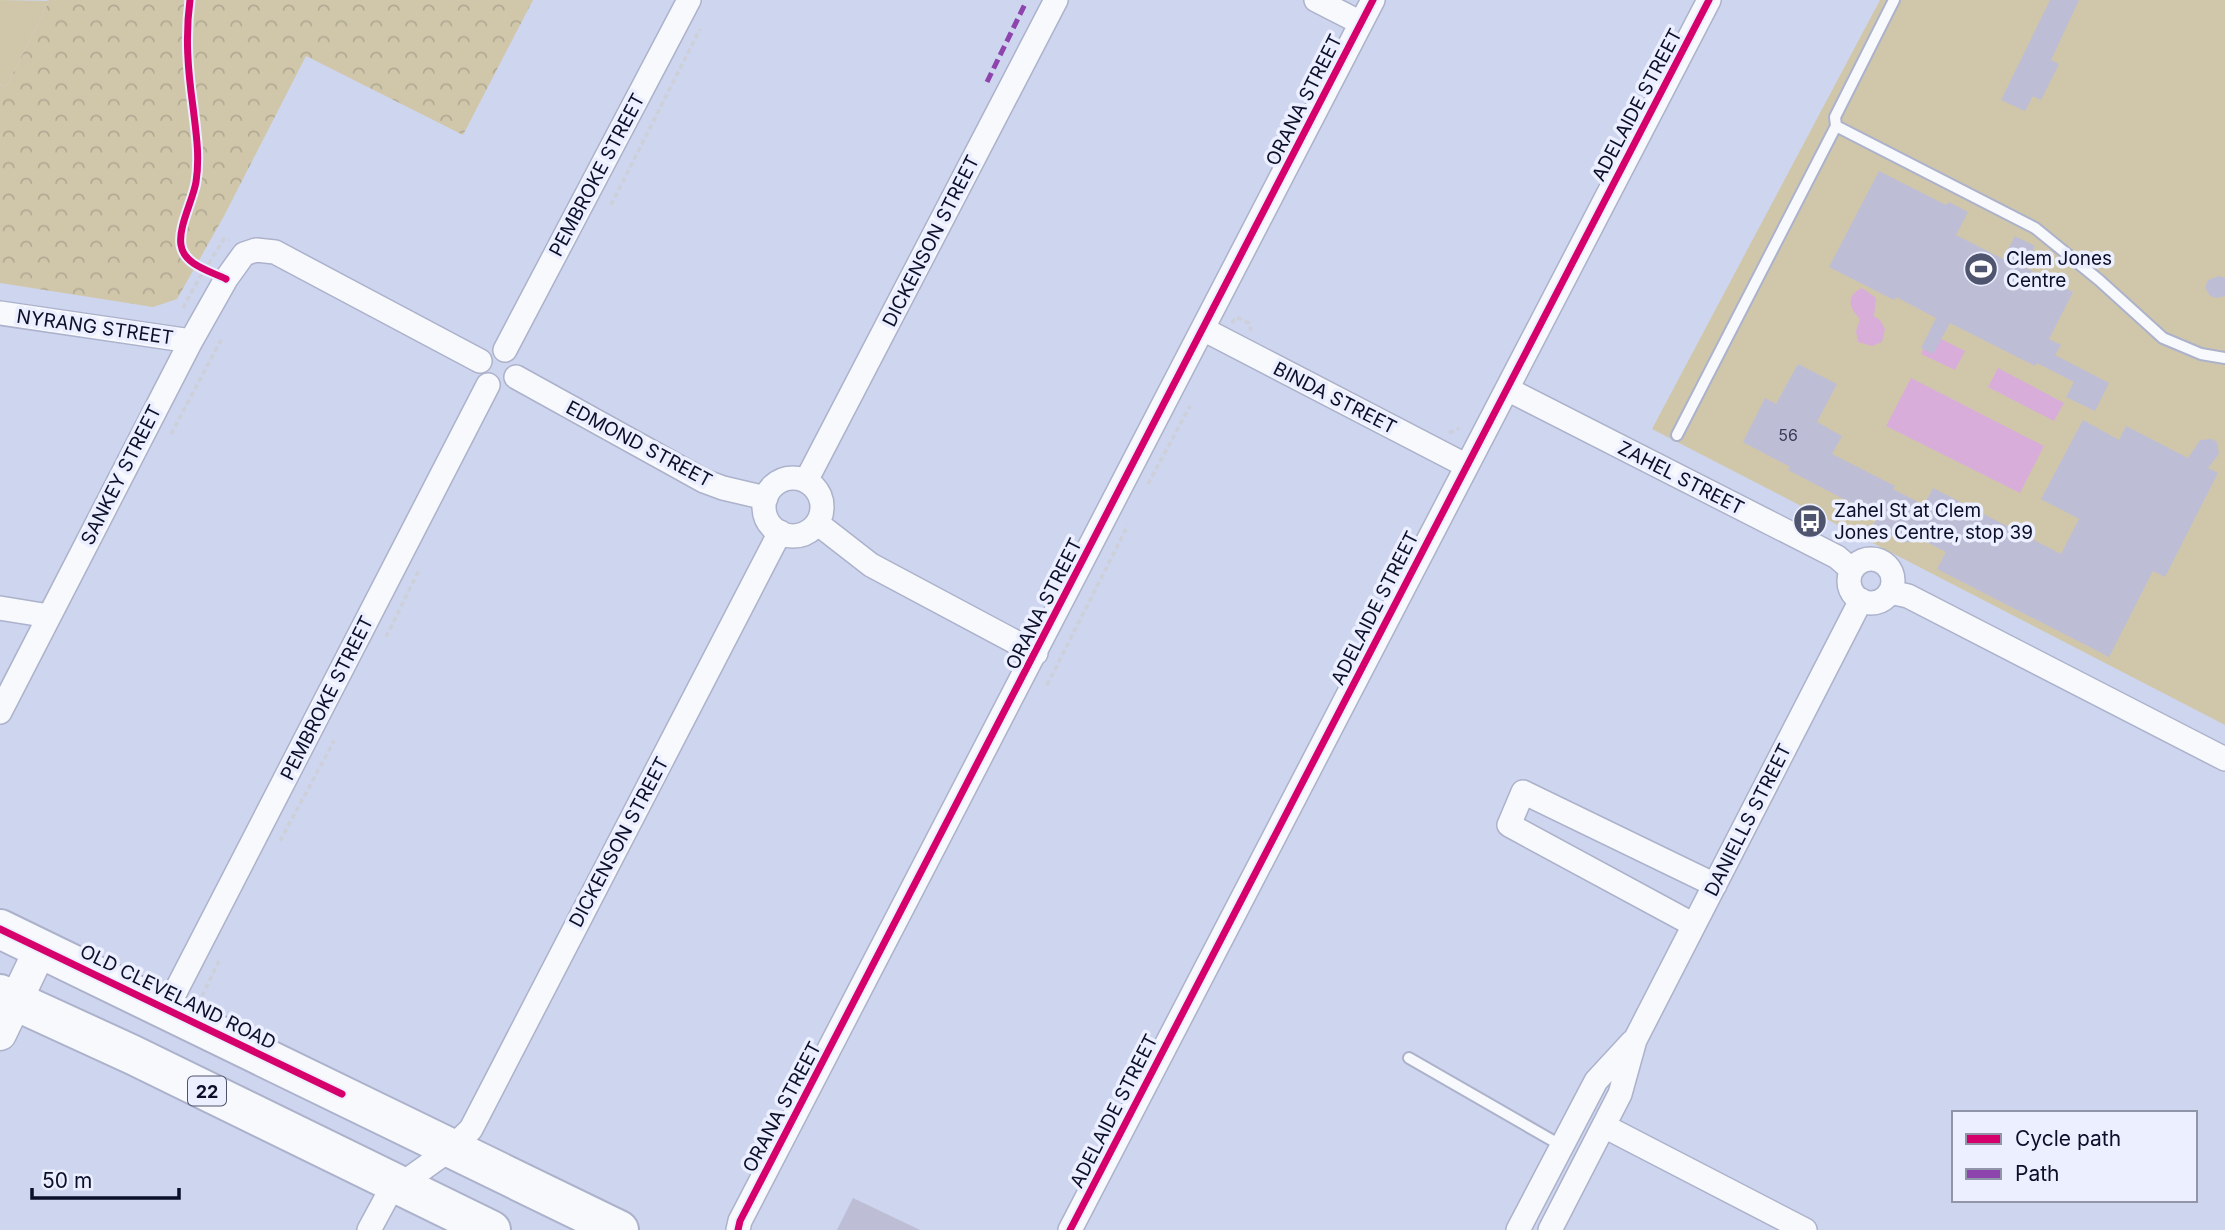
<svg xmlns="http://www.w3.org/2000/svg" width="2225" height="1230" font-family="Inter,sans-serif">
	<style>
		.park { fill: url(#park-crowns) }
		.garden { fill: #d0c7ab }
		.water { fill: #d9adda }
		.building { fill: #bdbdd6 }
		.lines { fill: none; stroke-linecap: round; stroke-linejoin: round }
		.lane-casing { stroke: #acb2cb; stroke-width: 14 }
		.street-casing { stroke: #acb2cb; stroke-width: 26 }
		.secondary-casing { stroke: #acb2cb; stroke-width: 35 }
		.highway-casing { stroke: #acb2cb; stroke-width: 42 }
		.path { stroke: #cdd0d8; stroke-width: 3.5; stroke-dasharray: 5 3.5; stroke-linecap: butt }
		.lane { stroke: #f8f9fc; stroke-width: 10 }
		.street { stroke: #f8f9fc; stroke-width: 23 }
		.secondary { stroke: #f8f9fc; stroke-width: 32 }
		.highway { stroke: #f8f9fc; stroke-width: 38 }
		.quiet { stroke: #8e44ad; stroke-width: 5; stroke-dasharray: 10 5; stroke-linecap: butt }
		.cycleway-casing { stroke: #ebefff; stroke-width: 11 }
		.cycleway { stroke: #d6006c; stroke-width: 7 }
		.labels { text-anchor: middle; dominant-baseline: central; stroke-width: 7; stroke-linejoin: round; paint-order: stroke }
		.number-label { font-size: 16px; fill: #393c57 }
		.shield { fill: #ebefff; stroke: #4e526a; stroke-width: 2 }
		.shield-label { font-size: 18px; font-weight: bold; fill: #0b0f2a }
		.street-label { font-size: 19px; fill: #0b0f2a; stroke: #ebefff }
		.poi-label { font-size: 19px; fill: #0b0f2a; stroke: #ebefff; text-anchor: start }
	</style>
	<defs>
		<pattern id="park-crowns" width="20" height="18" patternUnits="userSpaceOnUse" patternTransform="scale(1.75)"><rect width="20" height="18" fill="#d0c7ab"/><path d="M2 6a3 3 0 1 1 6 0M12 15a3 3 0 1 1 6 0" fill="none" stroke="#b1aa93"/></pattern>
	</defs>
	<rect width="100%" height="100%" fill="#ced5ee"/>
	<path class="park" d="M 47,0 L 533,0 L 463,135 L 306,56 L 224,216 L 177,299 L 153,307 L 0,283 L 0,84 L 6,87 L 49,1 Z"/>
	<path class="garden" d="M 0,0 L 49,1 L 6,87 L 0,84 Z
		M 1880,0 L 2225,0 L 2225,725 L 1652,429 Z"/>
	<path class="water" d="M 1862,288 L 1876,298 L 1874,316 L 1880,320 L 1885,329 L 1882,342 L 1872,346 L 1858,342 L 1856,331 L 1860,319 C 1849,308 1845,296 1862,288 Z
		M 1931,334 L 1965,351 L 1955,370 L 1921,354 Z
		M 1998,368 L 2064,403 L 2054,421 L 1988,387 Z
		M 1911,378 L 2044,446 L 2020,493 L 1886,426 Z"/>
	<path class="building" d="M 2050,0 L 2079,0 L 2051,60 L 2059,64 L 2041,100 L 2033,96 L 2025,111 L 2001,100 Z
		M 1879,171 L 1946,205 L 1949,202 L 1968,212 L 1956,235 L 2003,259 L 2015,236 L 2035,246 L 2024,267 L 2073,292 L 2049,339 L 2061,345 L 2055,355 L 2109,383 L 2095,411 L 2066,397 L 2074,382 L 2037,363 L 2035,366 L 1950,323 L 1933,354 L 1921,348 L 1936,318 L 1896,297 L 1894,300 L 1829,267 Z
		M 2219,276 L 2225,278 L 2225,296 L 2217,298 L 2210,296 L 2205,287 L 2208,280 Z
		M 1798,364 L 1837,384 L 1817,422 L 1842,436 L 1832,454 L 1895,486 L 1893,489 L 1924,505 L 1933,488 L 2061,554 L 2079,519 L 2041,499 L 2083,420 L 2119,440 L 2126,426 L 2188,458 L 2200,440 L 2212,439 L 2217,442 L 2219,454 L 2208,468 L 2218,473 L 2165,577 L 2153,571 L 2109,657 L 1937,569 L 1946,552 L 1913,535 L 1908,543 L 1873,525 L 1878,517 L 1788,470 L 1790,467 L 1743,442 L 1765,398 L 1776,404 Z
		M 853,1198 L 920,1230 L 837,1230 Z"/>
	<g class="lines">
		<g class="lane-casing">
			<path id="lane" d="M 1836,126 L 2035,228 L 2099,280 L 2163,338 L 2201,354 L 2225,358
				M 1677,435 L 1836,126 L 1835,117 L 1894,0
				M 1409,1058 L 1562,1146"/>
		</g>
		<g class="street-casing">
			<path id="street" d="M 1316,0 L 1361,23
				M 0,313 L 191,341
				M 1203,329 L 1467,466
				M 505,350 L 689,0
				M 516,377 L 704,481 L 723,488 L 766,498
				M 1507,389 L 1837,557 L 1852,570
				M764 507a29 29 0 1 1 58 0a29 29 0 1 1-58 0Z
				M 806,481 L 1056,0
				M 817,523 L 871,565 L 1036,653
				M1849 581a22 22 0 1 1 44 0a22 22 0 1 1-44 0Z
				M 1890,592 L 1908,596 L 2225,759
				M 0,608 L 49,616
				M 0,712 L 191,341 L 226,279 L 244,254 L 256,250 L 275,252 L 480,361
				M 1694,925 L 1509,825 L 1523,792 L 1715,885
				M 166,1010 L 488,385
				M 1604,1126 L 1805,1230
				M 369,1230 L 389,1193 L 452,1148 L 471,1129 L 780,532
				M 738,1230 L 740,1221 L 1373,0
				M 1070,1230 L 1709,0
				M 1518,1230 L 1596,1081 L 1632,1042
				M 1550,1230 L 1620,1094 L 1635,1040 L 1861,600"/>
		</g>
		<g class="secondary-casing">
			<path id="secondary" d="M 0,1034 L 41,948"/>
		</g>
		<g class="highway-casing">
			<path id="highway" d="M 0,929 L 619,1230
				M 0,994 L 133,1055 L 491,1230"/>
		</g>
		<path class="path" d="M 611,205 L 700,29
			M 183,308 L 197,282 L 224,239 L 230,239
			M 1232,323 L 1236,317 L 1249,323 L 1251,331
			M 1449,433 L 1459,428
			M 171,434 L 221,340
			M 1148,484 L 1190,406
			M 386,637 L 420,568
			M 1047,685 L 1128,525
			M 280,841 L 334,741
			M 202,996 L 220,959"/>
		<use href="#lane" class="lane"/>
		<use href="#street" class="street"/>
		<use href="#secondary" class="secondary"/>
		<use href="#highway" class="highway"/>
		<path class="quiet" d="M 987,82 L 1026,2"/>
		<g class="cycleway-casing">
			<path id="cycleway" d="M 190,0 C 185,37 188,71 193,107 C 196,132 200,157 196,182 C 193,200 178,227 181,245 C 184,265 210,271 226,279
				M 0,929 L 342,1094
				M 738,1230 L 740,1221 L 1373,0
				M 1070,1230 L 1709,0"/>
		</g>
		<use href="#cycleway" class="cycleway"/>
	</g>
	<defs>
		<g id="stadium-disc" transform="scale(1.75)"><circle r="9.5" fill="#4f546f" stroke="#ebefff"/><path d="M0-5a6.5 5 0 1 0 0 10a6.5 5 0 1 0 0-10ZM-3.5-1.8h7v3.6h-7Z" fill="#fff"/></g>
		<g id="bus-disc" transform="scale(1.75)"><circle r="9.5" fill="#4f546f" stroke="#ebefff"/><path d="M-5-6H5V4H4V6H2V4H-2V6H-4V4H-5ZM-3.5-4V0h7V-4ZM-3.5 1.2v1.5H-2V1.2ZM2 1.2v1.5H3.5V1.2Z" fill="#fff"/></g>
	</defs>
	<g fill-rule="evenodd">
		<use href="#stadium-disc" x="1981" y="269"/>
		<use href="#bus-disc" x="1810" y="521"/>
	</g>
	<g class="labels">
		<g class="number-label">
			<text x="1788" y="435">56</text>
		</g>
		<rect class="shield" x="188" y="1076.5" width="38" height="29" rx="5"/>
		<g class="shield-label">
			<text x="207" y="1091">22</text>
		</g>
		<g class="street-label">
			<text transform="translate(1304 100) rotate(-63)">ORANA STREET</text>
			<text transform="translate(1637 105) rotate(-62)">ADELAIDE STREET</text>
			<text transform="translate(597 175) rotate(-62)">PEMBROKE STREET</text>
			<text transform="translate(931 241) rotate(-63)">DICKENSON STREET</text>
			<text transform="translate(95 327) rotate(8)">NYRANG STREET</text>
			<text transform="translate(1335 398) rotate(27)">BINDA STREET</text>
			<text transform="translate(639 444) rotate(28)">EDMOND STREET</text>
			<text transform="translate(121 475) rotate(-63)">SANKEY STREET</text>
			<text transform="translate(1681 478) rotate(27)">ZAHEL STREET</text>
			<text transform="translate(1044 604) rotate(-63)">ORANA STREET</text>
			<text transform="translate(1375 608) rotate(-63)">ADELAIDE STREET</text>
			<text transform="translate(327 698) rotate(-63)">PEMBROKE STREET</text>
			<text transform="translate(1748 820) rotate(-63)">DANIELLS STREET</text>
			<text transform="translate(619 842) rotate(-62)">DICKENSON STREET</text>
			<text transform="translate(178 997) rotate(26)">OLD CLEVELAND ROAD</text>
			<text transform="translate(782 1107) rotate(-62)">ORANA STREET</text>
			<text transform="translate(1114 1111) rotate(-63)">ADELAIDE STREET</text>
		</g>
		<g class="poi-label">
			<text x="2006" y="258">Clem Jones<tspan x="2006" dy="22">Centre</tspan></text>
			<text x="1834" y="510">Zahel St at Clem<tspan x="1834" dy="22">Jones Centre, stop 39</tspan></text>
		</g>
	</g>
	<rect x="1952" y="1111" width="245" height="91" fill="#ebefff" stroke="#9195aa" stroke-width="2"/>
	<rect x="1966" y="1134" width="35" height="10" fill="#d6006c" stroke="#9195aa" stroke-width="2"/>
	<text x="2015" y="1146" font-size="21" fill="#0b0f2a">Cycle path</text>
	<rect x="1966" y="1169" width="35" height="10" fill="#8e44ad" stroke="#9195aa" stroke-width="2"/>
	<text x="2015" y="1181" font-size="21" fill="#0b0f2a">Path</text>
	<path d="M32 1188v10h147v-10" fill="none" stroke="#0b0f2a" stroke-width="3.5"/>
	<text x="42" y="1188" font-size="21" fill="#0b0f2a" stroke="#ebefff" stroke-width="5" paint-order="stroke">50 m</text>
</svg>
